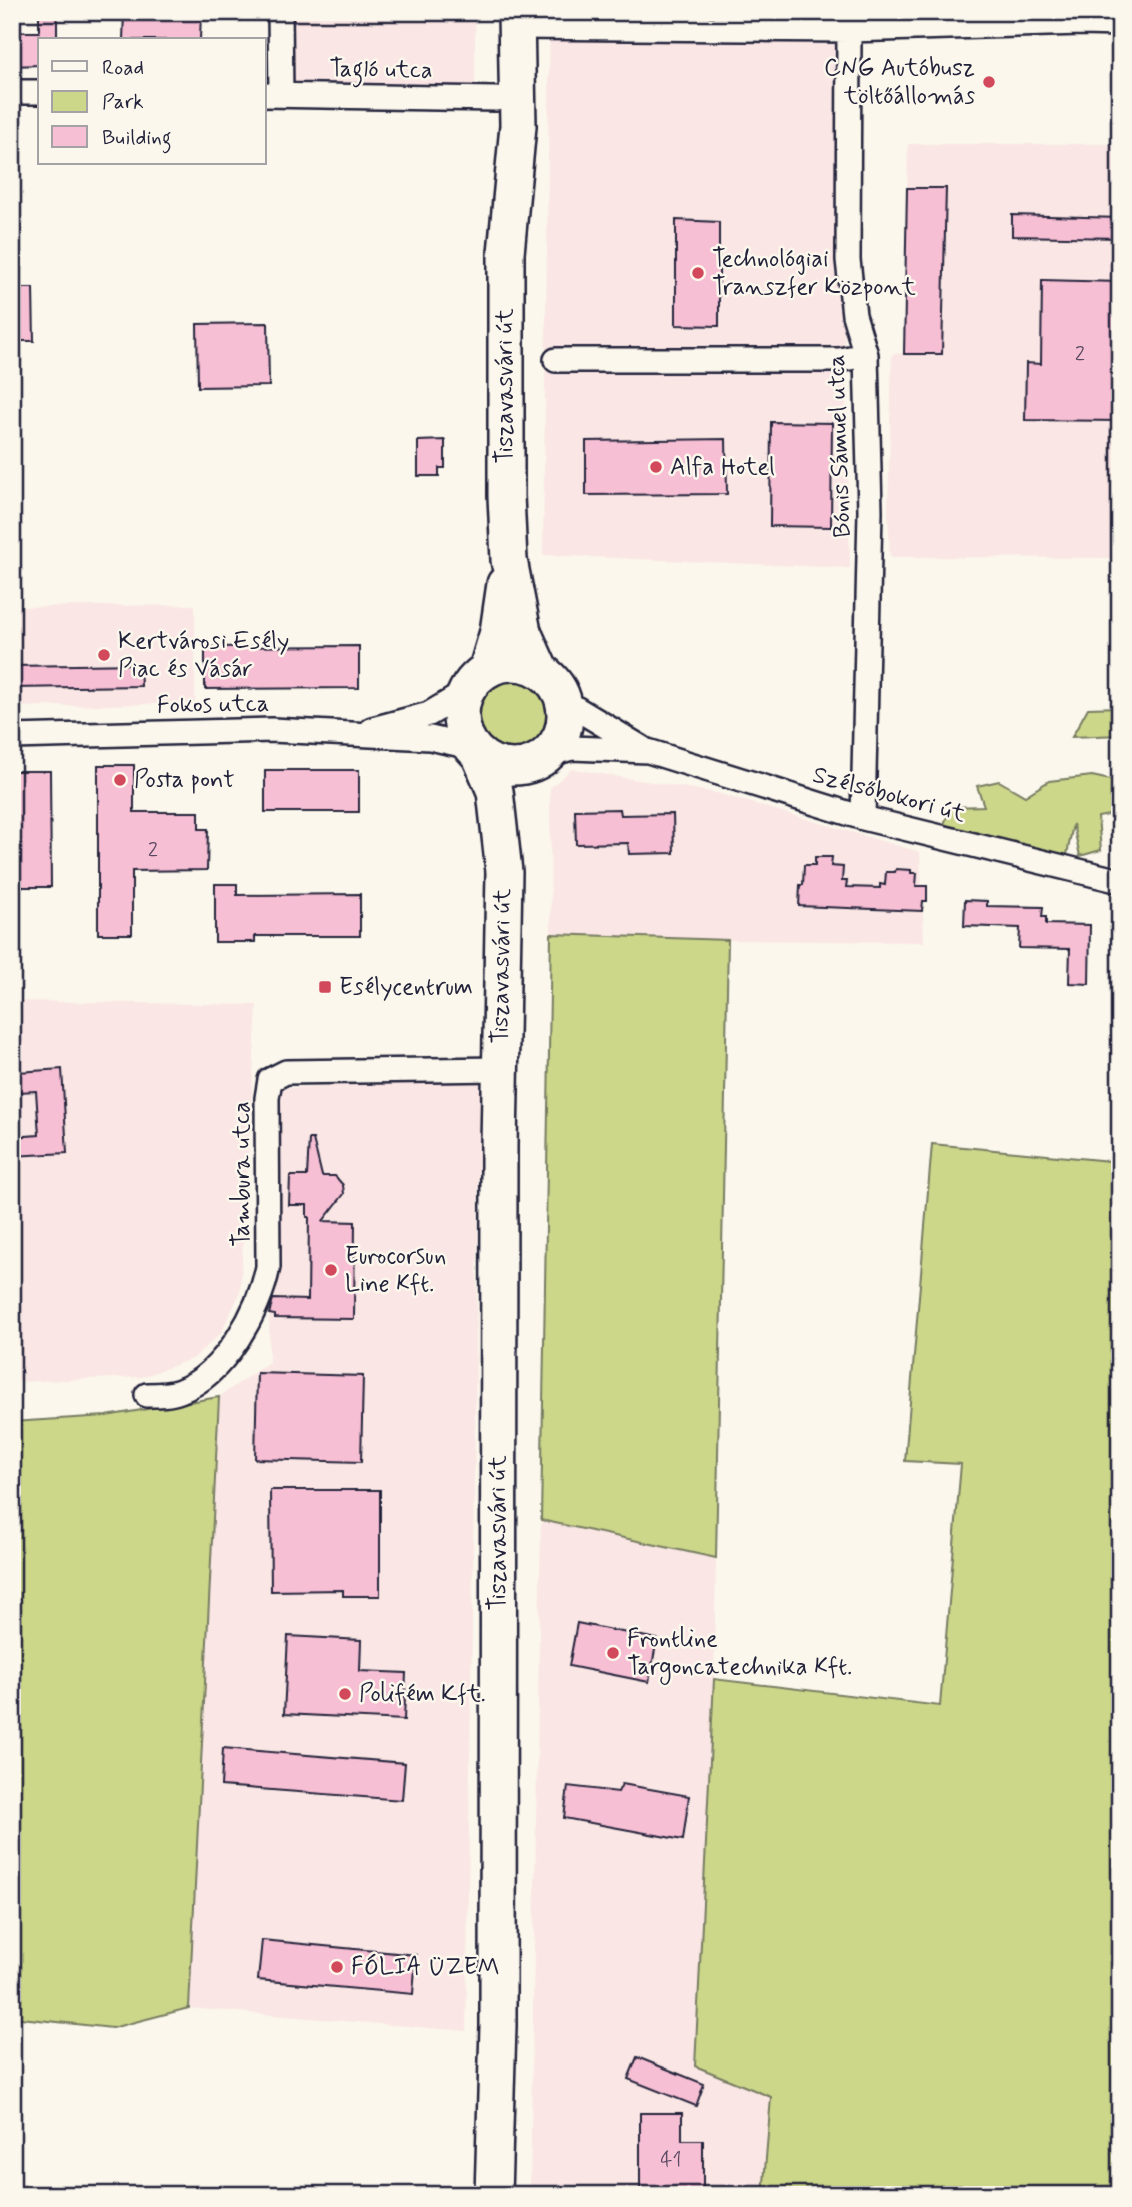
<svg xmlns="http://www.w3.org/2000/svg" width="1132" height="2207" font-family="Mynerve,sans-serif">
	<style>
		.built { fill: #fae6e4 }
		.green { fill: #ccd78a; stroke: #777c62; stroke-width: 2 }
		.building { fill: #f7bfd3; stroke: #22223b; stroke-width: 2 }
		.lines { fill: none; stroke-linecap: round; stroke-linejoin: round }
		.minor-casing { stroke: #22223b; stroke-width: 28 }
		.primary-casing { stroke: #22223b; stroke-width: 40 }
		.minor { stroke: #fbf7ec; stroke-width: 23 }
		.primary { stroke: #fbf7ec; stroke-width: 35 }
		.poi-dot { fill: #d1495b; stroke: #fbf7ec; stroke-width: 2.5 }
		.labels { text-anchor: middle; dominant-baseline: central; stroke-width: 5; stroke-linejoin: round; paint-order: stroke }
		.number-label { font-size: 21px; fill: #574961 }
		.poi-label { font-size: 24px; fill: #22223b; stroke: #fbf7ec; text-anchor: start }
		.street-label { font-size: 24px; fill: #22223b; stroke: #fbf7ec }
	</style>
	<rect width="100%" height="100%" fill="#fbf7ec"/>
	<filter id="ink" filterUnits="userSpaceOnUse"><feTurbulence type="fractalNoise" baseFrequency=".0143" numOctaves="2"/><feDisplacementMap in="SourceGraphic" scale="14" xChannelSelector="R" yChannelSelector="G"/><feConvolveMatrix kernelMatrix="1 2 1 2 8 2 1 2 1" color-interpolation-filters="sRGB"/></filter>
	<g filter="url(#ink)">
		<path class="built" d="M 288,12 L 475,12 L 475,90 L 289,85 Z
			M 550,12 L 1101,12 L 1101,14 L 837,14 L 850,568 L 543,555 Z
			M 908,144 L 1120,144 L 1120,558 L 890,557 L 888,509 L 892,354 L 904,353 Z
			M 195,605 L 195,703 L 12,707 L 12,607 Z
			M 572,769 L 717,793 L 920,852 L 924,942 L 728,940 L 551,934 L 550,788 Z
			M 12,1001 L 257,1005 L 240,1293 L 221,1333 L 194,1358 L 142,1377 L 12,1382 Z
			M 480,1079 L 466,2031 L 189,2008 L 219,1397 L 269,1362 L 271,1090 L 283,1088 Z
			M 541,1520 L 716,1554 L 714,1679 L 695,2066 L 771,2097 L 763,2195 L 530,2195 Z"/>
		<path class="green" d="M471 715a42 42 0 1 1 84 0a42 42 0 1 1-84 0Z
			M 1120,707 L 1120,735 L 1072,737 L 1088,708 Z
			M 1092,776 L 1115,781 L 1120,786 L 1120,813 L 1098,817 L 1101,850 L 1080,856 L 1073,824 L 1066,860 L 942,829 L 951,807 L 984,806 L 977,786 L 999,781 L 1025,796 L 1049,781 Z
			M 551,934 L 728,940 L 716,1558 L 541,1520 Z
			M 932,1144 L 1120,1162 L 1120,2195 L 763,2195 L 771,2097 L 695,2066 L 714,1679 L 940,1706 L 961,1464 L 905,1461 Z
			M 219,1397 L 189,2008 L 112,2028 L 12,2017 L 12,1422 L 106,1416 Z"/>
		<path class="building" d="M 124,12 L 201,12 L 200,40 L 123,40 Z
			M 39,13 L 57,13 L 57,40 L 40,40 L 40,65 L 12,66 L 15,32 L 39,32 Z
			M 907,188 L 946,188 L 942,354 L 904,354 Z
			M 1012,215 L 1120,218 L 1120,238 L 1012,236 Z
			M 676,220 L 719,222 L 719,326 L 676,325 Z
			M 1042,280 L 1120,282 L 1120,421 L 1025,420 L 1026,363 L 1041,364 Z
			M 12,288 L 33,288 L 34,341 L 12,341 Z
			M 268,323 L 269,386 L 198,387 L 197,324 Z
			M 771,422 L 832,423 L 831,527 L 770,526 Z
			M 726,439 L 727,494 L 586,495 L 586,441 Z
			M 445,440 L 445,468 L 439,468 L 439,476 L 418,476 L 418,441 Z
			M 359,646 L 359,688 L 205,689 L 205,647 Z
			M 140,664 L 141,686 L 12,688 L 12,666 Z
			M 98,765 L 134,765 L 134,812 L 199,812 L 199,829 L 208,829 L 207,870 L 132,871 L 132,934 L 98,934 Z
			M 265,770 L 359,770 L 359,812 L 265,812 Z
			M 12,771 L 50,771 L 51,887 L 12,887 Z
			M 620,809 L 621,815 L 673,814 L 674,853 L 629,854 L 628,843 L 576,844 L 575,810 Z
			M 815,857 L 832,857 L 831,866 L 843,867 L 842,881 L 847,881 L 846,887 L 880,888 L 880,884 L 885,885 L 886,872 L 895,872 L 896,869 L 911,870 L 911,873 L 917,873 L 916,886 L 927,886 L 927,901 L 923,901 L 922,911 L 799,906 L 800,885 L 803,885 L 804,865 L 815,865 Z
			M 215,884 L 237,884 L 237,895 L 360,894 L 360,936 L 255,936 L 255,942 L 215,942 Z
			M 965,900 L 987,901 L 987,906 L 1043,907 L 1042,917 L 1046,917 L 1046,924 L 1090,925 L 1089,984 L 1069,983 L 1070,949 L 1019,948 L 1020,928 L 964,926 Z
			M 62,1069 L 67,1153 L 12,1156 L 12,1137 L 39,1135 L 36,1091 L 19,1092 L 18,1072 Z
			M 309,1139 L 313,1139 L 322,1176 L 335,1176 L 343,1185 L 344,1194 L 323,1221 L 355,1222 L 354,1319 L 275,1318 L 275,1315 L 269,1314 L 273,1299 L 308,1300 L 309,1217 L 307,1217 L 307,1205 L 289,1205 L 290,1176 L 307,1176 Z
			M 257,1373 L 363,1376 L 361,1462 L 255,1459 Z
			M 270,1490 L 380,1490 L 380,1596 L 343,1596 L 343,1590 L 271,1591 Z
			M 577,1623 L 657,1639 L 649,1682 L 569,1666 Z
			M 288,1636 L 361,1640 L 360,1671 L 406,1673 L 404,1720 L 284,1714 Z
			M 223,1748 L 405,1763 L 402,1800 L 221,1786 Z
			M 622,1784 L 689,1796 L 683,1840 L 564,1818 L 568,1786 L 618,1792 Z
			M 262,1940 L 416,1955 L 413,1994 L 258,1980 Z
			M 637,2057 L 704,2084 L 696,2106 L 628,2079 Z
			M 640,2113 L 682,2113 L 682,2140 L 703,2140 L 703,2195 L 640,2195 Z"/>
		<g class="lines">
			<g class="minor-casing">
				<path id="minor" d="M 280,12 L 281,95
					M 516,27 L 849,30 L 1081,23 L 1120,24
					M 849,30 L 848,260 L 854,315 L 866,355 L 870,511 L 863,818
					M 12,92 L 40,92
					M 264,95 L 496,99
					M 556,360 L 839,360 L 866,355
					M 564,701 L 642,748
					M 372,729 L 429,714 L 466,692
					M 12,737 L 272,730 L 430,738 L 471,747
					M 547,755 L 572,748 L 648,751 L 863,818 L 1120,881
					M 147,1395 C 158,1395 170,1395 180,1391 C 225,1374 259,1311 268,1267 L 267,1098 L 270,1080 L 286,1072 L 500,1069"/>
			</g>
			<g class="primary-casing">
				<path id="primary" d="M 516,12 L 518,126 L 506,253 L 506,496 L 509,560 L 523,632 L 540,670
					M461 715a52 52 0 1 1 104 0a52 52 0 1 1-104 0Z
					M 487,669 L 498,632 L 505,584
					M 480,756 L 495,791 L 504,872 L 499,1146 L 498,2026 L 493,2195"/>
			</g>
			<use href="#minor" class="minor"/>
			<use href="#primary" class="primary"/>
		</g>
	</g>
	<g class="poi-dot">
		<circle cx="989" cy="82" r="7"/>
		<circle cx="698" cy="273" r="7"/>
		<circle cx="656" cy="467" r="7"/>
		<circle cx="104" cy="655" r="7"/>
		<circle cx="120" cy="780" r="7"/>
		<rect x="318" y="980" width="14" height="14" rx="3.5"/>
		<circle cx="331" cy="1270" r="7"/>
		<circle cx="613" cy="1653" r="7"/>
		<circle cx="345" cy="1694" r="7"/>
		<circle cx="337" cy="1967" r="7"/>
	</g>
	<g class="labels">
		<g class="number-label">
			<text x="1080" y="354">2</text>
			<text x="153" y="850">2</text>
			<text x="671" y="2160">41</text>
		</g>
		<g class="poi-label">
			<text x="975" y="68" text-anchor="end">CNG Autóbusz<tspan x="975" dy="28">töltőállomás</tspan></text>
			<text x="712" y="259">Technológiai<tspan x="712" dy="28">Transzfer Központ</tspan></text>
			<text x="670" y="467">Alfa Hotel</text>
			<text x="118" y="641">Kertvárosi Esély<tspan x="118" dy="28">Piac és Vásár</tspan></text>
			<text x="134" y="780">Posta pont</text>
			<text x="339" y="987">Esélycentrum</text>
			<text x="345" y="1256">Eurocorsun<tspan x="345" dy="28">Line Kft.</tspan></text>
			<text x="627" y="1639">Frontline<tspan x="627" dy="28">Targoncatechnika Kft.</tspan></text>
			<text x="359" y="1694">Polifém Kft.</text>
			<text x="351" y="1967">FÓLIA ÜZEM</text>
		</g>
		<g class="street-label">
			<text transform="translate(381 70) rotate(1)">Tagló utca</text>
			<text transform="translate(505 386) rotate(-90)">Tiszavasvári út</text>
			<text transform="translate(840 446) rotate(-92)">Bónis Sámuel utca</text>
			<text transform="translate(213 705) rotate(-1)">Fokos utca</text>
			<text transform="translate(889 795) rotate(15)">Szélsőbokori út</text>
			<text transform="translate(502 966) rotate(-89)">Tiszavasvári út</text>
			<text transform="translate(242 1174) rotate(-90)">Tambura utca</text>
			<text transform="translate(498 1533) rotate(-90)">Tiszavasvári út</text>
		</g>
	</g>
	<rect width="1132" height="2207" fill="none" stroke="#fbf7ec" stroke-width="42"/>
	<rect x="21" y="21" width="1090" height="2165" fill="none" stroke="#22223b" stroke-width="2.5" filter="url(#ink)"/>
	<rect x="38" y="38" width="228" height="126" fill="#fbf7ec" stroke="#a4a2a5" stroke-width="2"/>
	<rect x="52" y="61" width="35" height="10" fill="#fbf7ec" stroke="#a4a2a5" stroke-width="2"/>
	<text x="102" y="74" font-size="21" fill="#22223b">Road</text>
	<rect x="52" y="91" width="35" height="21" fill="#ccd78a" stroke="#a4a2a5" stroke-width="2"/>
	<text x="102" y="108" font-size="21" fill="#22223b">Park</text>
	<rect x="52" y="126" width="35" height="21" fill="#f7bfd3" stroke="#a4a2a5" stroke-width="2"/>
	<text x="102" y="144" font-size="21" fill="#22223b">Building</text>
</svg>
